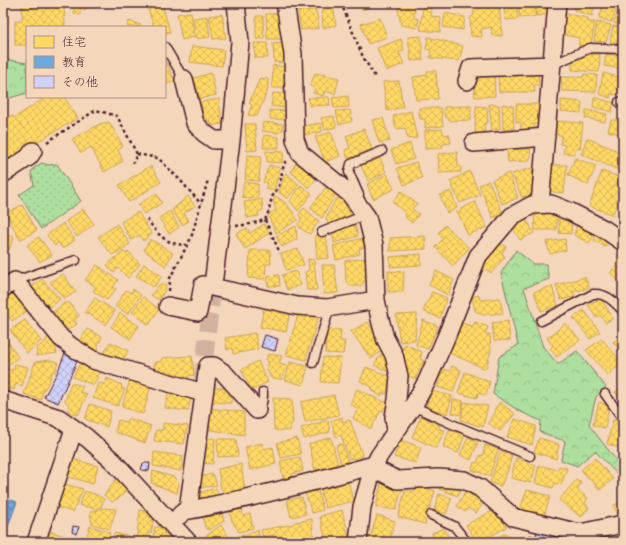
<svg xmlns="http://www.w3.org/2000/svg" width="626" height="545" font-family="'Architects Daughter','Klee One',sans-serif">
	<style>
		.forest { fill: url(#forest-crowns); stroke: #7c7f65 }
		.park { fill: url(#park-dots); stroke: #7c7f65 }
		.homes { fill: url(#homes-cross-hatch); stroke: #c9a154 }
		.schools { fill: url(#schools-cross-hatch); stroke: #647fa7 }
		.building { fill: url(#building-cross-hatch); stroke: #4a1f2b }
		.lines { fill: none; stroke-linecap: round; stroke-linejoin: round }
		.street-tunnel { stroke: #d2b29e; stroke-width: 17; stroke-dasharray: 17 8; stroke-linecap: butt }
		.lane-casing { stroke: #4a1f2b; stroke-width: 11 }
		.street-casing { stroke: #4a1f2b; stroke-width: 20 }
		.path { stroke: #4a1f2b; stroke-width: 2.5; stroke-dasharray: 3 3; stroke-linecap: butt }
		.lane { stroke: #f4d7bb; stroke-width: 8 }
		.street { stroke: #f4d7bb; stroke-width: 17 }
	</style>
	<defs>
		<pattern id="forest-crowns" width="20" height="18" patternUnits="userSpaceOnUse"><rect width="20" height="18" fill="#aedf9f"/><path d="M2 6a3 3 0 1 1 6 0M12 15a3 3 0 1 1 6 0" fill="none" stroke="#97bf89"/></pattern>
		<pattern id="park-dots" width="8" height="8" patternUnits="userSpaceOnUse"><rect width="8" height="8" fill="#aedf9f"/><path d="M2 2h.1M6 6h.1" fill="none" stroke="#97bf89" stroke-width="1.8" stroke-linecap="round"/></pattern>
		<pattern id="homes-cross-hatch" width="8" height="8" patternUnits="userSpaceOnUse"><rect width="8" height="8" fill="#ffd966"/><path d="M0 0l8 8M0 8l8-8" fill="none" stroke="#dcba59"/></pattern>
		<pattern id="schools-cross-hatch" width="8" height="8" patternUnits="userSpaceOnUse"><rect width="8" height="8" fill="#6fa8dc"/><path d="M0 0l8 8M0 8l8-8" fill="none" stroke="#5d88b3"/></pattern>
		<pattern id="building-cross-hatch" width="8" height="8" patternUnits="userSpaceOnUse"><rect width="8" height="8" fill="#cfd1f9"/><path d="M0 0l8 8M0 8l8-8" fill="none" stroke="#b3b3d6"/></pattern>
	</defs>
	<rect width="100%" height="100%" fill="#f4d7bb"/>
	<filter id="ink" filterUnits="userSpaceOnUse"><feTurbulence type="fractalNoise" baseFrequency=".025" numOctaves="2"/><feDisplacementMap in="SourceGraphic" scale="8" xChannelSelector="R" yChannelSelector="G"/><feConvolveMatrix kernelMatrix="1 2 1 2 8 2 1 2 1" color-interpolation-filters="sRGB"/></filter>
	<g filter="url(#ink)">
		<path class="forest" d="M 3,59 L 27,63 L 27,93 L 3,100 Z
			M 516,250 L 533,264 L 546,264 L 549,279 L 524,288 L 543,347 L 558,364 L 577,351 L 606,387 L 596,397 L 589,425 L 623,469 L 616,473 L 595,451 L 577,466 L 561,460 L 565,441 L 540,432 L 541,421 L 519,411 L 493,394 L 499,357 L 518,345 L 501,273 Z"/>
		<path class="park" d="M 42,163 L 48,165 L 57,164 L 81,201 L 41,229 L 19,195 L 34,185 L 31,172 L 35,167 Z"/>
		<path class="homes" d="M 22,3 L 64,3 L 65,27 L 27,27 L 27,45 L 15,45 L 15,21 L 22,21 Z
			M 74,3 L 93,3 L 93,5 L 85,6 L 86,9 L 80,11 L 80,15 L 74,14 Z
			M 146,3 L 162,3 L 170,32 L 165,33 L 165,27 L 154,27 Z
			M 297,3 L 315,3 L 315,6 L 299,9 Z
			M 321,3 L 333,3 L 336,25 L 323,28 Z
			M 359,3 L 380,3 L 362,10 Z
			M 399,3 L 415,3 L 414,18 L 419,19 L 417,28 L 401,25 L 398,9 Z
			M 449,3 L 470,3 L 467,9 L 448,6 Z
			M 499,3 L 502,36 L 492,35 L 491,27 L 481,29 L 482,37 L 471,36 L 470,18 L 474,15 L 473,7 Z
			M 503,3 L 516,3 L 518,19 L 506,20 Z
			M 518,3 L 534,3 L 536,16 L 520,18 Z
			M 535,3 L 552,3 L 552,13 L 537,16 Z
			M 575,3 L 595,3 L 592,16 L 574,10 Z
			M 604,3 L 618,4 L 612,22 L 599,18 Z
			M 620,5 L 623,6 L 623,25 L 614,23 Z
			M 423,7 L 432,9 L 431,16 L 441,18 L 440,32 L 420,30 Z
			M 316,10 L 319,28 L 301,30 L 298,11 Z
			M 191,12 L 194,37 L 182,40 L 177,14 Z
			M 282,13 L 284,39 L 267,39 L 266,14 Z
			M 445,13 L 465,17 L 463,30 L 443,27 Z
			M 562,13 L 588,18 L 588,22 L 595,22 L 591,44 L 579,47 L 579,38 L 560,34 Z
			M 222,14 L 226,38 L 213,39 L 209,16 Z
			M 207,16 L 210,37 L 197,39 L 193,18 Z
			M 256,16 L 263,16 L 264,39 L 256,39 Z
			M 380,18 L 387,37 L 368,44 L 361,24 Z
			M 129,21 L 141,25 L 140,27 L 127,27 Z
			M 597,22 L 611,25 L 606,42 L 594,41 Z
			M 613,26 L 623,28 L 623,43 L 610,42 Z
			M 421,36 L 423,60 L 411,61 L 408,37 Z
			M 428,37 L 463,46 L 459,61 L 430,58 L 431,50 L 426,49 Z
			M 401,39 L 404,50 L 399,52 L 404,64 L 386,71 L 377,48 Z
			M 254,43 L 267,43 L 268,58 L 255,58 Z
			M 273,43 L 286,44 L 287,63 L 274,62 Z
			M 192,46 L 224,50 L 222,66 L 190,62 Z
			M 600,54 L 599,72 L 572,70 L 572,63 L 584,55 Z
			M 606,54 L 623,56 L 623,69 L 604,66 Z
			M 165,60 L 175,81 L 165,85 Z
			M 273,65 L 285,67 L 285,88 L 272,88 Z
			M 427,71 L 436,71 L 438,99 L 416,100 L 413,77 L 427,75 Z
			M 211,73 L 216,95 L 200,99 L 194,78 Z
			M 315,73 L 339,78 L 335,94 L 325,91 L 323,96 L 313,93 L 315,88 L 310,86 Z
			M 498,73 L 538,73 L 539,85 L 534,85 L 535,92 L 499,92 Z
			M 603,73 L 622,78 L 617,95 L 611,94 L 610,98 L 599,94 Z
			M 494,74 L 495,96 L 475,97 L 474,77 Z
			M 584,74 L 597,75 L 596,92 L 562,91 L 561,77 L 583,77 Z
			M 260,78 L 268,79 L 268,89 L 257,116 L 248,115 L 252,105 L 249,103 Z
			M 399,81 L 403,107 L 387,111 L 383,82 Z
			M 273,93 L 286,94 L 286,108 L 271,106 Z
			M 348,96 L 349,107 L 334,108 L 332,98 Z
			M 46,97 L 64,97 L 78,118 L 3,162 L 3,121 L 12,115 L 14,118 Z
			M 329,97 L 330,105 L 309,106 L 308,98 Z
			M 594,97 L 614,103 L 612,112 L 593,107 Z
			M 219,99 L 222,124 L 211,126 L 210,120 L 204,121 L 201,102 Z
			M 561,100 L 582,102 L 581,113 L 561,111 Z
			M 489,104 L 499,105 L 500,129 L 492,130 Z
			M 502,104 L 513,106 L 514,129 L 503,130 Z
			M 516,104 L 540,104 L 540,124 L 534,124 L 535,131 L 521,131 L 521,123 L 516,122 Z
			M 471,106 L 471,120 L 451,121 L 444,115 L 444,107 Z
			M 476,106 L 487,107 L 488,123 L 484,124 L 485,134 L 475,134 Z
			M 419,108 L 441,108 L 443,126 L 425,128 L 425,119 L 420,119 Z
			M 270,110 L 288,111 L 289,120 L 270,119 Z
			M 350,110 L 352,121 L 339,125 L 336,111 Z
			M 586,110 L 607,114 L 605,122 L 585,118 Z
			M 411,111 L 417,138 L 408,139 L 405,128 L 396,129 L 393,116 Z
			M 621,115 L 623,116 L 623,135 L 608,131 L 611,120 L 619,120 Z
			M 334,116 L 336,127 L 325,130 L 321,118 Z
			M 383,118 L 390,141 L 379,143 L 372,120 Z
			M 555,121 L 583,123 L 580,149 L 576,148 L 575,154 L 563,153 L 565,145 L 560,144 L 562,136 L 553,133 Z
			M 109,122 L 123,146 L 118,150 L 123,161 L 104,172 L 91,147 L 81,153 L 72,139 L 100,124 Z
			M 263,122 L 283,124 L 283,130 L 278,133 L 262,131 Z
			M 321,123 L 322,132 L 305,135 L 303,126 Z
			M 245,124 L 255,124 L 257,150 L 247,151 Z
			M 364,129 L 372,149 L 348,159 L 345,150 L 350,148 L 346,136 Z
			M 442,129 L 444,135 L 449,134 L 451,143 L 443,144 L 442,148 L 425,149 L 425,130 Z
			M 331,132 L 340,156 L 325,162 L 315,137 Z
			M 264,135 L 279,137 L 279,148 L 263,148 Z
			M 587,138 L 623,153 L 623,172 L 581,154 Z
			M 410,143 L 414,159 L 396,164 L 391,150 Z
			M 507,149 L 530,149 L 531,156 L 529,161 L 508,162 Z
			M 266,151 L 284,152 L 282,163 L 267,162 Z
			M 457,152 L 458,166 L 461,167 L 461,172 L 439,173 L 438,154 Z
			M 247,155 L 261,156 L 259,181 L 245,180 Z
			M 380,158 L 386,172 L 368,181 L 361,166 Z
			M 575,158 L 596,166 L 588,185 L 568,175 Z
			M 297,161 L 317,177 L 309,188 L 291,172 Z
			M 416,162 L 422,178 L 404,185 L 397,168 Z
			M 269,165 L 280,168 L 274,191 L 266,189 L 267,183 L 263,182 Z
			M 548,165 L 567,165 L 564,193 L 547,191 Z
			M 151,166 L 161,182 L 129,202 L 119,185 Z
			M 532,168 L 536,193 L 522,198 L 512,174 Z
			M 470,171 L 480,195 L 460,203 L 450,181 Z
			M 602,171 L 619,177 L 617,185 L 623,187 L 623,195 L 622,198 L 619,198 L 613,215 L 589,206 Z
			M 286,173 L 299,184 L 287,199 L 279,192 L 283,178 Z
			M 509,173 L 518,198 L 502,204 L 492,180 Z
			M 387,174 L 394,189 L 373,199 L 367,184 Z
			M 489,181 L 503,214 L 493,218 L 479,185 Z
			M 244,182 L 258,184 L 258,197 L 249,199 L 242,197 Z
			M 301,185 L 312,194 L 298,211 L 290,201 Z
			M 327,186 L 337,192 L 322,218 L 310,208 Z
			M 401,191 L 417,204 L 412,209 L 419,214 L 412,223 L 406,218 L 405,213 L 393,202 Z
			M 451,191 L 457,208 L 447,213 L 440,195 Z
			M 156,193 L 162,203 L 144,214 L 138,205 Z
			M 188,196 L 195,206 L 184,213 L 189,221 L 182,225 L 172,210 Z
			M 276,196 L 287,204 L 298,220 L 276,233 L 268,215 L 276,210 L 273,201 Z
			M 343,197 L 351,216 L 329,226 L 326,218 L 336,199 Z
			M 262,199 L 263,210 L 258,212 L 259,216 L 247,218 L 244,202 Z
			M 475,202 L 487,227 L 468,235 L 457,211 Z
			M 22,205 L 37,230 L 20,240 L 6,213 Z
			M 304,208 L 319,221 L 310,234 L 300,228 L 298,224 L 301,220 L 299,214 Z
			M 83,209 L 94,224 L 77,237 L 66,221 Z
			M 170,211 L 179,227 L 169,234 L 159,218 Z
			M 534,211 L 558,211 L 556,230 L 535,230 Z
			M 138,212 L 152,234 L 143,241 L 140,235 L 131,240 L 121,222 Z
			M 525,217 L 534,233 L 520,240 L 512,227 Z
			M 623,217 L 623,229 L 618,227 Z
			M 559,219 L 572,220 L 571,234 L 559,233 Z
			M 63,223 L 75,240 L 63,249 L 58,242 L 55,246 L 47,235 Z
			M 3,224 L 7,225 L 5,234 L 14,237 L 9,250 L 3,248 Z
			M 117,224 L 130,244 L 112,255 L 98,237 Z
			M 264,224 L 269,233 L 245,249 L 236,234 L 247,228 L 250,233 Z
			M 355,225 L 358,236 L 334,243 L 332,231 Z
			M 445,225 L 469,248 L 453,266 L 435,247 L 443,239 L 438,233 Z
			M 577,225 L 596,233 L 589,243 L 574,235 Z
			M 296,226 L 297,239 L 282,247 L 276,236 Z
			M 598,234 L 610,240 L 605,247 L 594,240 Z
			M 315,235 L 326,235 L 329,258 L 317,259 Z
			M 425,236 L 426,249 L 390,251 L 390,238 Z
			M 39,237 L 52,255 L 40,262 L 27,245 Z
			M 363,238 L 364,247 L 359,249 L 360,254 L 336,260 L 333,246 Z
			M 150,239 L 173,253 L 165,266 L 144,250 Z
			M 565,239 L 566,250 L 550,254 L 546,242 Z
			M 499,241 L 506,247 L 502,253 L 505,257 L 491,273 L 481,266 Z
			M 298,249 L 304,265 L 286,270 L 281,254 Z
			M 250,250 L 270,250 L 271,264 L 266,264 L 265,279 L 248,278 Z
			M 123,251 L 126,254 L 128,251 L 140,264 L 128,278 L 118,268 L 114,273 L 107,265 Z
			M 421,254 L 421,265 L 390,267 L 390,257 Z
			M 623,257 L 623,284 L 610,273 Z
			M 365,258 L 368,281 L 364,281 L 361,286 L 351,286 L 346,281 L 345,261 Z
			M 308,259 L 314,260 L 317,290 L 307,290 L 305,272 L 309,270 Z
			M 144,264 L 162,276 L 154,287 L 136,276 Z
			M 97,265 L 118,280 L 113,287 L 116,289 L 107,300 L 93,291 L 96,287 L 85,280 Z
			M 322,265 L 334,265 L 338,293 L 324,294 Z
			M 296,271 L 301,285 L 287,290 L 282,275 Z
			M 388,271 L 404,272 L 403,292 L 388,292 Z
			M 436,271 L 454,280 L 448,295 L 429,285 Z
			M 63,274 L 76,292 L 64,299 L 50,282 Z
			M 279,275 L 280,286 L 268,286 L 267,276 Z
			M 585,277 L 589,288 L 573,292 L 575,297 L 561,300 L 556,285 Z
			M 42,279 L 60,299 L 50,308 L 31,287 Z
			M 162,284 L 166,286 L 165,290 L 159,300 L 151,295 L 159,285 Z
			M 552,286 L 558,306 L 541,311 L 534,292 Z
			M 14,288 L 27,311 L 12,321 L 3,308 L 3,299 L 6,297 L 8,292 Z
			M 133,289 L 141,295 L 128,314 L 115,306 L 126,290 L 131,293 Z
			M 432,292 L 447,298 L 440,318 L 423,311 Z
			M 479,295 L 480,300 L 500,298 L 503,313 L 483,315 L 475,311 L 472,297 Z
			M 143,297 L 159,309 L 149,325 L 132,312 Z
			M 95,298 L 115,311 L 106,325 L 85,312 Z
			M 601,299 L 613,318 L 606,323 L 600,315 L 596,318 L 588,304 Z
			M 64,303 L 70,303 L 79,316 L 74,320 L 77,324 L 66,331 L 52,313 Z
			M 265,303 L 291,307 L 286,332 L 260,327 Z
			M 584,310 L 600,332 L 590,339 L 573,318 Z
			M 299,311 L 318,317 L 306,360 L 286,355 Z
			M 120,313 L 139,326 L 130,339 L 111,327 Z
			M 417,314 L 415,340 L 400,342 L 396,315 Z
			M 25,320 L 41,341 L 27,353 L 10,330 Z
			M 423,320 L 438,326 L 428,349 L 416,345 Z
			M 508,321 L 510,340 L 494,341 L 492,323 Z
			M 368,322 L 385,348 L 371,359 L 351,331 Z
			M 475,322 L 488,327 L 485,334 L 490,334 L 491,350 L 486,369 L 447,352 L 461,323 L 473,326 Z
			M 566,323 L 580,340 L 557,357 L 550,349 L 553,346 L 547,338 Z
			M 87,329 L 102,337 L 98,345 L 99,353 L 79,343 Z
			M 327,329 L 341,330 L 340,341 L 345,341 L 343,354 L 325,353 Z
			M 255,333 L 258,349 L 233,354 L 232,348 L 227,350 L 225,338 Z
			M 3,334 L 18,357 L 3,370 Z
			M 623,336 L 623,354 L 613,342 Z
			M 53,337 L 57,353 L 36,356 L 37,348 L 46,341 L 47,338 Z
			M 602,339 L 622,363 L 608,375 L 586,350 Z
			M 110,342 L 128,350 L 122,363 L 103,355 Z
			M 405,344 L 422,352 L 420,359 L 424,361 L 415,379 L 405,374 L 401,352 Z
			M 268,354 L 282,356 L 279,364 L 287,366 L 282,379 L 271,378 L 266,368 L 269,362 L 266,361 Z
			M 381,354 L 391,358 L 392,374 L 374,365 Z
			M 192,356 L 194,375 L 188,376 L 188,381 L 179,379 L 178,374 L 156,374 L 154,363 L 161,361 L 162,358 Z
			M 323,357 L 341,358 L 338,383 L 321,382 Z
			M 82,359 L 115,372 L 114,376 L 100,372 L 94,385 L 73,377 Z
			M 50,360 L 58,362 L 55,372 L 52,372 L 49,382 L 43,391 L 41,400 L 24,394 L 35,362 Z
			M 258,361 L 268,382 L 252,390 L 241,370 Z
			M 290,362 L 308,366 L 303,385 L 285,380 Z
			M 15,364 L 28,367 L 22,386 L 16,384 L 14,390 L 3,387 L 3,376 L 6,369 L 13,370 Z
			M 452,366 L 461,370 L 453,392 L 437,387 L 443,369 L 450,371 Z
			M 366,367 L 391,377 L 387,385 L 391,386 L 386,394 L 382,393 L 381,396 L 371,390 L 372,387 L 360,381 Z
			M 465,372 L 490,382 L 486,395 L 478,393 L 477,398 L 458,393 Z
			M 131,376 L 152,382 L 143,414 L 122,407 Z
			M 107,378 L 122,385 L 121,389 L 125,389 L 118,406 L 93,398 L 98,383 L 105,384 Z
			M 71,383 L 83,386 L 80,392 L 87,394 L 78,415 L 68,411 L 69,405 L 65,401 Z
			M 623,386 L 623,399 L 622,400 L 615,392 Z
			M 209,387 L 232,389 L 231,403 L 208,402 Z
			M 169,389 L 192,394 L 188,411 L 165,408 Z
			M 357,389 L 391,405 L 387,412 L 381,410 L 371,429 L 353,418 L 358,409 L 350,404 Z
			M 432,391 L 452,396 L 447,414 L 426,407 Z
			M 334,395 L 339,415 L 305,422 L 301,402 Z
			M 273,398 L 292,399 L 293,422 L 290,427 L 290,431 L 274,430 Z
			M 453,399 L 463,401 L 461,415 L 452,413 Z
			M 464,402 L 488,406 L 483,427 L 461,420 Z
			M 500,402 L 515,414 L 500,431 L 488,423 L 496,411 L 494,410 Z
			M 599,402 L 609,406 L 605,428 L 593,425 Z
			M 90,404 L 111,411 L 107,427 L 85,419 Z
			M 207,408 L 244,412 L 244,435 L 205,429 Z
			M 421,416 L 440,425 L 439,429 L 445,430 L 436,448 L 412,437 Z
			M 342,417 L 343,422 L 350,420 L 363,457 L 349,459 L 341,435 L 336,437 L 331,421 Z
			M 128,418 L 151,426 L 145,443 L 115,432 L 118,420 L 126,422 Z
			M 515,419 L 536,426 L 532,445 L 507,437 Z
			M 328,420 L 330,432 L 304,439 L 301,428 Z
			M 613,420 L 621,421 L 619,432 L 623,434 L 623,439 L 621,448 L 607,444 Z
			M 163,423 L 188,426 L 184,444 L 154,441 L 156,430 L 163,430 Z
			M 449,430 L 465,434 L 458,453 L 443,447 Z
			M 331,437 L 338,465 L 315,470 L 309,444 Z
			M 468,437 L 478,442 L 471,460 L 460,455 Z
			M 215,438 L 213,464 L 201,463 L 202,439 Z
			M 297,438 L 301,454 L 281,458 L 277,443 Z
			M 539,438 L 559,444 L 556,459 L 534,452 Z
			M 217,439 L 236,439 L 238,456 L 218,457 Z
			M 400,440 L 421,447 L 416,463 L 394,457 Z
			M 262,443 L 263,449 L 273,447 L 276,464 L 250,470 L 245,447 Z
			M 342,444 L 348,463 L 341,465 L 336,446 Z
			M 485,445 L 498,449 L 490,476 L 472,470 L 474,462 L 477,463 L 480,455 L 483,456 Z
			M 154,452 L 183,456 L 181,471 L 153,466 Z
			M 500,452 L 512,455 L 508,470 L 501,486 L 490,483 Z
			M 300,457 L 303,471 L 292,474 L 294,481 L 284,484 L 280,461 Z
			M 516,458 L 536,465 L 531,483 L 511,478 Z
			M 595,458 L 613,479 L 600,490 L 581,470 Z
			M 72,459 L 98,466 L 93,484 L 66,476 Z
			M 241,464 L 245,490 L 226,493 L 221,489 L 218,469 Z
			M 539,465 L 557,470 L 559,466 L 567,468 L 561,485 L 555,483 L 553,488 L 535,483 Z
			M 153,471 L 174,477 L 179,484 L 177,493 L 151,483 Z
			M 213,474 L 217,485 L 200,488 L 198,477 Z
			M 117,478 L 127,489 L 122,496 L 112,502 L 104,495 Z
			M 347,479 L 354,501 L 325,508 L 320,488 Z
			M 576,480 L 581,483 L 577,490 L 588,498 L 585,503 L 589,508 L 581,517 L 559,500 Z
			M 65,484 L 83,489 L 73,512 L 56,507 Z
			M 381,484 L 402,488 L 396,510 L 376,507 Z
			M 441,484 L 462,487 L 458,496 L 439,489 Z
			M 416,485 L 435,491 L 425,524 L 398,517 L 405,491 L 415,491 Z
			M 216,488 L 219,498 L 203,502 L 199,493 Z
			M 318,490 L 323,510 L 312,513 L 305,493 Z
			M 466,490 L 485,501 L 476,513 L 468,508 L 465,512 L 457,506 Z
			M 527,490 L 550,496 L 544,517 L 520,509 Z
			M 85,491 L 97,495 L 104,499 L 101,507 L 95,509 L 79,505 Z
			M 439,494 L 452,498 L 446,514 L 434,510 Z
			M 302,497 L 306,514 L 291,517 L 287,500 Z
			M 623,500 L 623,519 L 621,519 L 613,506 Z
			M 104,508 L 116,509 L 110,529 L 92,524 L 90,512 Z
			M 242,508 L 243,516 L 250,514 L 253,528 L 239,532 L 232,521 L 230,512 Z
			M 140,510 L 151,512 L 150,517 L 154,517 L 151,533 L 148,533 L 147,542 L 136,542 Z
			M 221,510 L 224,521 L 208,530 L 205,528 L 202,513 Z
			M 342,510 L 349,537 L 326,542 L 320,516 Z
			M 492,511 L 501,516 L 506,527 L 484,540 L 476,541 L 466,525 Z
			M 377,515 L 395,521 L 389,542 L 369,542 Z
			M 312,519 L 314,542 L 275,542 L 274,535 L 263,537 L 261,530 L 293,524 L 295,522 Z
			M 221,525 L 232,542 L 206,542 L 203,538 Z
			M 90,526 L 110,532 L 107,542 L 85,542 Z
			M 155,527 L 164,527 L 164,534 L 169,534 L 173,539 L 173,542 L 152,542 Z
			M 444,528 L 451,542 L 431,542 L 434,540 L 432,533 Z
			M 258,530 L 260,541 L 240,542 L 238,536 Z
			M 48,531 L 75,539 L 74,542 L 45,542 Z
			M 114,533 L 132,537 L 131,542 L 112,542 Z
			M 506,533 L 511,542 L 488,542 Z
			M 599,537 L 618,542 L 593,542 L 594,539 L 598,541 Z"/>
		<path class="schools" d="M 3,497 L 17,502 L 3,540 Z"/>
		<path class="building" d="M 265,335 L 278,339 L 275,351 L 261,347 Z
			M 67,348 L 79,357 L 58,403 L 44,397 L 58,371 Z
			M 143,463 L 150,463 L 149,471 L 141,470 Z
			M 73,526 L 79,527 L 76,534 L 72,532 Z
			M 537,528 L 575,538 L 574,542 L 528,542 L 530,535 L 536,537 Z"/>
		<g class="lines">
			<path class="street-tunnel" d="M 202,381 L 214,277"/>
			<g class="lane-casing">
				<path id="lane" d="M 165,47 L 184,79
					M 552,65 L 590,48 L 623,49
					M 619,102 L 623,103
					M 358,197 L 359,195 L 349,172 L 351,164 L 382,151
					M 322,232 L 365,215
					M 15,281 L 76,260
					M 541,321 L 593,294 C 607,293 614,302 623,311
					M 313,363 L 330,307
					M 605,394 L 623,419
					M 413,406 L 452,424 L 530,456
					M 257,410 C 263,406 263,399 263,392
					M 431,515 L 454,526 L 467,542"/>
			</g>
			<g class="street-casing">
				<path id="street" d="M 285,3 L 293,54 L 295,139 L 300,153 L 350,194 L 367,217 L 374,245 L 376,300 L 380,319 L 385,338 L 394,355 L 399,376 L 397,400 L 394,417 L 396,431
					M 184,79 L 195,123 L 204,133 L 214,140 L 231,140
					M 467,81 L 471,68 L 552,65
					M 474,143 L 546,137
					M 3,174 L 29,157 L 33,151
					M 540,204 L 557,3
					M 214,277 L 231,140 L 240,42 L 236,3
					M 3,288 L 15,281 L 61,338 L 72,347 L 93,360 L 203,393
					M 168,306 L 198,312 L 203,285 L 297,306 L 327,308 L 376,300
					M 3,400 L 59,418 L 87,438 L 113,461 L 188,542
					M 373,468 L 397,480 L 438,478 L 464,480 L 480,488 L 513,517 L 580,533 L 623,524
					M 188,510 L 208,366 L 214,366 L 224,373 L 257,410
					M 180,515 L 185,511 C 249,499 312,482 374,465
					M 36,542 L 74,429
					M 358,542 L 362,507 L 373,468 L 379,456 L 413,406 L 427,381 L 447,335 L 478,256 L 512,216 L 532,205 L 551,204 L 571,212 L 604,229 L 623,242"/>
			</g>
			<path class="path" d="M 341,3 L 363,57 L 375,77
				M 47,142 L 96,110 L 117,116 L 137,154 L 133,163
				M 137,154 L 158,158 L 181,181 L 201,204
				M 147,219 C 159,236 165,244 187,245
				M 265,220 L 280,253
				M 236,226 L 250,224 L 265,220 L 268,213 L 272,197 L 279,186 L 283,168 L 286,160
				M 169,291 L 170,278 L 191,238 L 208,180"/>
			<use href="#lane" class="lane"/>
			<use href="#street" class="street"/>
		</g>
	</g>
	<rect width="626" height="545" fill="none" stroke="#f4d7bb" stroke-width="16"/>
	<rect x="8" y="8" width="610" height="529" fill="none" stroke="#4a1f2b" stroke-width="1.5" filter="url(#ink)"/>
	<rect x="26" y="26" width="140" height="72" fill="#f4d7bb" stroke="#b08d81"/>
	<rect x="34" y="36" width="20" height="12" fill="#ffd966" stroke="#b08d81"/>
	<text x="62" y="46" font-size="12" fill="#4a1f2b">住宅</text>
	<rect x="34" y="56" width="20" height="12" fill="#6fa8dc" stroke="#b08d81"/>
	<text x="62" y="66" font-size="12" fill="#4a1f2b">教育</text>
	<rect x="34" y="76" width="20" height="12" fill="#cfd1f9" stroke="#b08d81"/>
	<text x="62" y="86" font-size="12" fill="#4a1f2b">その他</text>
</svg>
